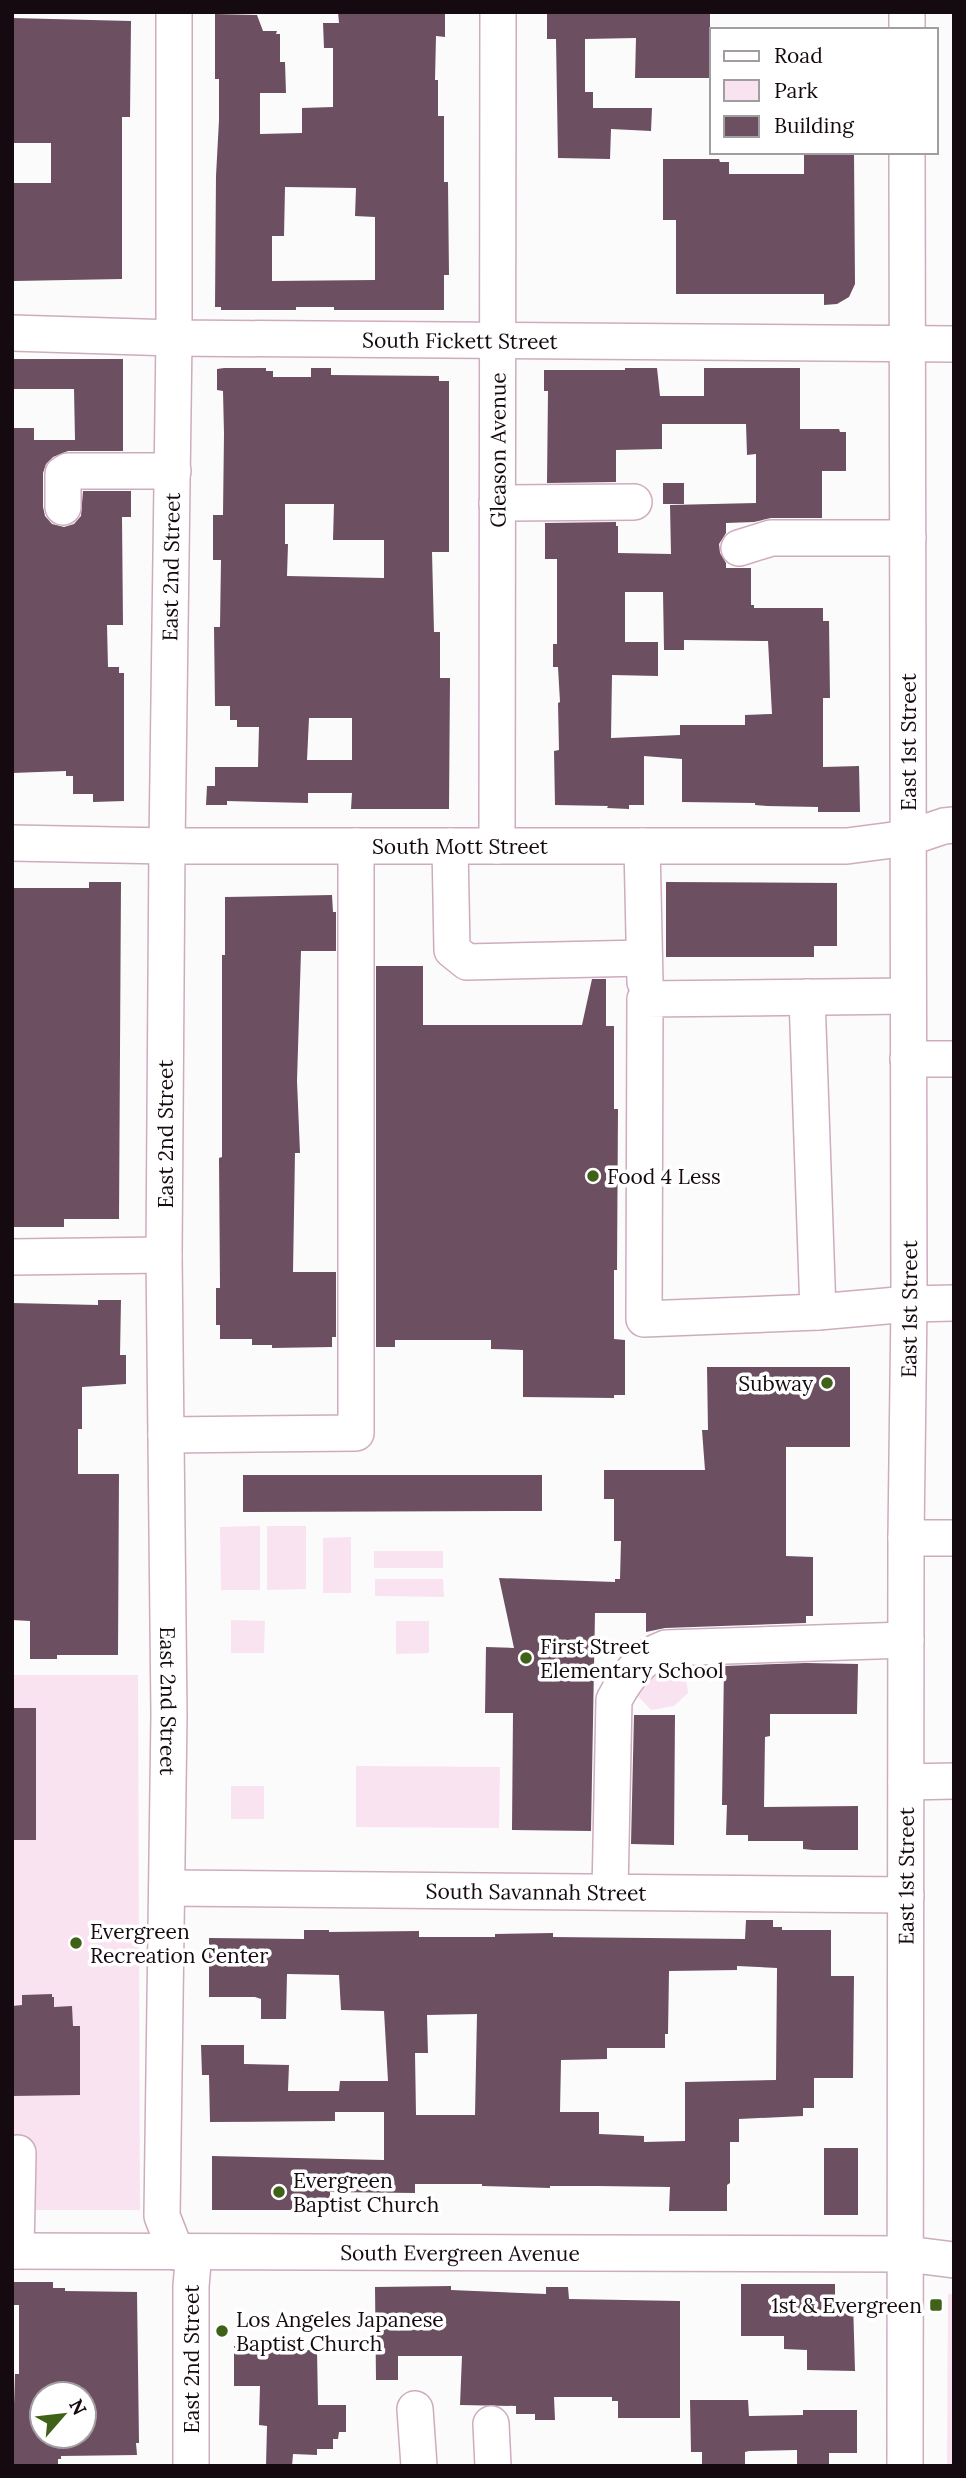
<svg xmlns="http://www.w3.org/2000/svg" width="966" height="2478" font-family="Lora,serif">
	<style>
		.green { fill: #fae3f0 }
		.building { fill: #6c4f61; fill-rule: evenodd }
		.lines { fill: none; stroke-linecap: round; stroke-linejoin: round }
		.minor-casing { stroke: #ceacc0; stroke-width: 38 }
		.minor { stroke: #fff; stroke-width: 35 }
		.poi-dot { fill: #3f6118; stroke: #fff; stroke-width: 2.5 }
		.labels { text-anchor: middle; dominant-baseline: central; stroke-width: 7; stroke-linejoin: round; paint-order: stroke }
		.street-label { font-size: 21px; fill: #160a11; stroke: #fff }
		.poi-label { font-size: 21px; fill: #160a11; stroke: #fff; text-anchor: start }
	</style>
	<rect width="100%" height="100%" fill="#fbfbfb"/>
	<path class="green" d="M 260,1526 L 260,1590 L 221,1590 L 220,1527 Z
		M 267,1526 L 306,1526 L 306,1589 L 267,1590 Z
		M 351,1537 L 351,1593 L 323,1593 L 323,1538 Z
		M 374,1551 L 443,1551 L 443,1568 L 374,1568 Z
		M 375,1579 L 443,1579 L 444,1597 L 375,1596 Z
		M 231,1620 L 265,1621 L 264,1653 L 231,1653 Z
		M 396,1621 L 429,1621 L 429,1653 L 396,1654 Z
		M 671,1667 L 686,1679 L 688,1693 L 674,1706 L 651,1710 L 636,1694 L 646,1671 Z
		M 12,1675 L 138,1675 L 140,2210 L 12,2210 Z
		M 356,1766 L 500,1767 L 499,1828 L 356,1827 Z
		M 231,1786 L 264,1786 L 264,1819 L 231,1819 Z
		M 948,2294 L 954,2294 L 954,2466 L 947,2466 Z"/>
	<path class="building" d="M 338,12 L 445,12 L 445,37 L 436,36 L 435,80 L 438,80 L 438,116 L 444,116 L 444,182 L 448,182 L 449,275 L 444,275 L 444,310 L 334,310 L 334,307 L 296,307 L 296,310 L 221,310 L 221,307 L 215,307 L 216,176 L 219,120 L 219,79 L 215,79 L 215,14 L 257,15 L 263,31 L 277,31 L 276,34 L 280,34 L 280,62 L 285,62 L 286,93 L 260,93 L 260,134 L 302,133 L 302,108 L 333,107 L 333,48 L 324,48 L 323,23 L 339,23 ZM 285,187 L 356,188 L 355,216 L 375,217 L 375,280 L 272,281 L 272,236 L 284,236 Z
		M 547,12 L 710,12 L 710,78 L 635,78 L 636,38 L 585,39 L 585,92 L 593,92 L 593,108 L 652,108 L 651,131 L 611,129 L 610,159 L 558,158 L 556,39 L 547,39 Z
		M 12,18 L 131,21 L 130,117 L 122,117 L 122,279 L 14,281 L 12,183 L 51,183 L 51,143 L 12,143 Z
		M 804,152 L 854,152 L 855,284 L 849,297 L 837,304 L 824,305 L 824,294 L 676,294 L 676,220 L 663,220 L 663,159 L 719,159 L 720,162 L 729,162 L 729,174 L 804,174 Z
		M 12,359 L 123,359 L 123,451 L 68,451 L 53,457 L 46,464 L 43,473 L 43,507 L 45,516 L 52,524 L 64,527 L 74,524 L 81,516 L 83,491 L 131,491 L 131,517 L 122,517 L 123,625 L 107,625 L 108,667 L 119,667 L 119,673 L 124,673 L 124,801 L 93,802 L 93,794 L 73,794 L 73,776 L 66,776 L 66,771 L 12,773 L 13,428 L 34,428 L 34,440 L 75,440 L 74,389 L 12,389 Z
		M 224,368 L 266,368 L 266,371 L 273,371 L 273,377 L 311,377 L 311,368 L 331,368 L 331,375 L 439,376 L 439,381 L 449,381 L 449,552 L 432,552 L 434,632 L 440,632 L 440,678 L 450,678 L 449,809 L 351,809 L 352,793 L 308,793 L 308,803 L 227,801 L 227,805 L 206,805 L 207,786 L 215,786 L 215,767 L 258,767 L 259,727 L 237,727 L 237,720 L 230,720 L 230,706 L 215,706 L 214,627 L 220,627 L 221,560 L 213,560 L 213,515 L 223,515 L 224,434 L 223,391 L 217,390 L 217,369 ZM 285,504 L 334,504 L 333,540 L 384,540 L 384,578 L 287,576 L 288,544 L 285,544 ZM 309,718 L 352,718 L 352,760 L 307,760 Z
		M 625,368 L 657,368 L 660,396 L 704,396 L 704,368 L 800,368 L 800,429 L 839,429 L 840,432 L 846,432 L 846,471 L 822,471 L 822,518 L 771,518 L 754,522 L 726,523 L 726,533 L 719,544 L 720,553 L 726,563 L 726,568 L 751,568 L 751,605 L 754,605 L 754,608 L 823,608 L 823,621 L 829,621 L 830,698 L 823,698 L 823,767 L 859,766 L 860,812 L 818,812 L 818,807 L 767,806 L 755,805 L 755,803 L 682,802 L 682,759 L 644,756 L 644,805 L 629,805 L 629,809 L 607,808 L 608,806 L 555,805 L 554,751 L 559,750 L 558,703 L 560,702 L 558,667 L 553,667 L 553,644 L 557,644 L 557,559 L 545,559 L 545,523 L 616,522 L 616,526 L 618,526 L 618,553 L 671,554 L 670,505 L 756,503 L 756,454 L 747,455 L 746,424 L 662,424 L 662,449 L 616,450 L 616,482 L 547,483 L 548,391 L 544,391 L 544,370 L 625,370 ZM 625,592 L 663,592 L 664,650 L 684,650 L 684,640 L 768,641 L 772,714 L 745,715 L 745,725 L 680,725 L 680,735 L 611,738 L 612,675 L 658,676 L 658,642 L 625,642 Z
		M 663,483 L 684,483 L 684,504 L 663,504 Z
		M 89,882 L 121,882 L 119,1219 L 64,1219 L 64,1227 L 12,1227 L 12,888 L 89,888 Z
		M 666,882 L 837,883 L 837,946 L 814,946 L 814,957 L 666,957 Z
		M 332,895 L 333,912 L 336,912 L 336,951 L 301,951 L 297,1081 L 300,1153 L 295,1153 L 293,1272 L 336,1272 L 336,1337 L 332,1337 L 332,1347 L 272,1348 L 272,1345 L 252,1345 L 252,1339 L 220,1339 L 220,1325 L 216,1325 L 216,1288 L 220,1288 L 219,1158 L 222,1157 L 222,955 L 225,955 L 225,897 Z
		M 376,966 L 423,966 L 423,1025 L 582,1025 L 592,979 L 606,979 L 606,1026 L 614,1026 L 614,1109 L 618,1109 L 617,1270 L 614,1270 L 614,1339 L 625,1340 L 625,1395 L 614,1395 L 614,1398 L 523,1397 L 523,1350 L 491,1349 L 491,1340 L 395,1340 L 395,1347 L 376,1347 Z
		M 98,1300 L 121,1300 L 120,1355 L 126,1355 L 126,1384 L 82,1387 L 82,1429 L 78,1429 L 78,1474 L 119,1474 L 118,1655 L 57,1655 L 57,1659 L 30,1659 L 30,1621 L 12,1620 L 12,1303 L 98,1305 Z
		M 707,1367 L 850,1367 L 850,1447 L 786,1447 L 786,1556 L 813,1557 L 813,1616 L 806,1616 L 806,1623 L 665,1628 L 646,1632 L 646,1613 L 595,1613 L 591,1831 L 512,1830 L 513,1713 L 485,1713 L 486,1647 L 514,1648 L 499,1578 L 615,1582 L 615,1579 L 620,1579 L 621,1541 L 614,1541 L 614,1499 L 604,1499 L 604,1470 L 705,1470 L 702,1430 L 708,1430 Z
		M 243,1475 L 542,1475 L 542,1511 L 243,1512 Z
		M 806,1663 L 858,1664 L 857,1714 L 770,1714 L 770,1736 L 765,1737 L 764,1807 L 858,1806 L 858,1850 L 813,1850 L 803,1849 L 803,1841 L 748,1841 L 748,1835 L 726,1835 L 727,1805 L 722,1805 L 724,1666 Z
		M 12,1708 L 36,1708 L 36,1840 L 12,1840 Z
		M 634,1715 L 675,1715 L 674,1845 L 631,1844 Z
		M 746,1920 L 773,1920 L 773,1927 L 782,1927 L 782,1930 L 831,1930 L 831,1976 L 854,1976 L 853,2078 L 814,2078 L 814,2108 L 803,2108 L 803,2116 L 739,2119 L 739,2142 L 730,2142 L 730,2183 L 727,2185 L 727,2211 L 669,2211 L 670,2187 L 598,2186 L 550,2186 L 550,2188 L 482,2186 L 482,2184 L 415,2184 L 415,2193 L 330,2192 L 330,2207 L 318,2207 L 318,2210 L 212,2210 L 212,2156 L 384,2160 L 384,2112 L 335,2112 L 335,2121 L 210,2122 L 209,2075 L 202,2075 L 201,2045 L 244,2045 L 244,2064 L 289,2065 L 288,2091 L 339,2091 L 340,2081 L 388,2081 L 384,2011 L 341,2010 L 339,1975 L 287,1974 L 286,2019 L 261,2019 L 261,1999 L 255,1997 L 209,1997 L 209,1938 L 304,1939 L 304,1930 L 329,1930 L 329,1932 L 419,1931 L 419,1937 L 495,1937 L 495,1934 L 553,1933 L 553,1937 L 745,1939 ZM 737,1966 L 777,1968 L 776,2080 L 685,2082 L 685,2141 L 644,2142 L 644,2136 L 599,2134 L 599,2112 L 560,2112 L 561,2060 L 607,2059 L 607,2048 L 665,2048 L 665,2034 L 668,2034 L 669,1971 L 737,1970 ZM 477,2014 L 475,2115 L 416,2115 L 415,2053 L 428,2053 L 427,2015 Z
		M 52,1994 L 52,1997 L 54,1997 L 54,2007 L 72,2006 L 73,2026 L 80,2026 L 80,2095 L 12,2096 L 12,2006 L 22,2005 L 22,1995 Z
		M 824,2148 L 858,2148 L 858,2215 L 824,2215 Z
		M 12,2282 L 53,2282 L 53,2288 L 65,2288 L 65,2291 L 137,2292 L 139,2443 L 136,2443 L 137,2455 L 61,2456 L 61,2459 L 58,2459 L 58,2466 L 12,2466 L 15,2374 L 19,2374 L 19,2305 L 12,2305 ZM 42,2394 L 84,2394 L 84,2436 L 42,2436 Z
		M 741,2284 L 835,2284 L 835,2301 L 853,2301 L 855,2371 L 807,2370 L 807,2350 L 784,2349 L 784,2336 L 741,2336 Z
		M 451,2286 L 451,2290 L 546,2294 L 546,2287 L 568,2287 L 569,2299 L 680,2301 L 680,2418 L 618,2418 L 618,2401 L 612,2401 L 612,2397 L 554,2397 L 555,2420 L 535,2420 L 535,2414 L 516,2414 L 516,2406 L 460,2405 L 462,2356 L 398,2356 L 398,2380 L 376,2380 L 375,2287 Z
		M 234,2346 L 293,2346 L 293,2350 L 317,2350 L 318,2405 L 346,2405 L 346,2432 L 339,2432 L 338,2439 L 333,2439 L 333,2449 L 317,2449 L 317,2455 L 293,2454 L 292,2466 L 266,2466 L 267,2426 L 259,2425 L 260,2386 L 234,2386 Z
		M 690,2400 L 748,2400 L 749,2416 L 803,2415 L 803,2410 L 857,2410 L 857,2453 L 829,2453 L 829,2466 L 797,2466 L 797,2450 L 749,2451 L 745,2452 L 745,2466 L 702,2466 L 702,2452 L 691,2452 Z"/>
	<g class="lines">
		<g class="minor-casing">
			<g id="minor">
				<path id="s1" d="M 174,12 L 174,338 L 167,846 L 164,1255 L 169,1715 L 162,2216 L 176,2252"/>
				<path d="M 907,12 L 907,30"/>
				<path id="s2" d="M 12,333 L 174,338 L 954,344"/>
				<path d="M 497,503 L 634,502"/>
				<path d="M 63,507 L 63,474 L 68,471 L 173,471"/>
				<path d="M 739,548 L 771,538 L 908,538"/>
				<path id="s3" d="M 12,843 L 167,846 L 847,846 L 908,838 L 944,826 L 954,825"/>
				<path d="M 450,846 L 452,950 L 467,962 L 644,958"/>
				<path id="s4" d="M 497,846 L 498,12"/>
				<path d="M 642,846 L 645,982"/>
				<path d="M 908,996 L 645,999 L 644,1319 L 818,1312 L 909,1304 L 954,1303"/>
				<path d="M 807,997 L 818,1312"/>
				<path d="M 908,1059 L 954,1059"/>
				<path d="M 12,1257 L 164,1255"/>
				<path d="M 166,1435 L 356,1433 L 356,846"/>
				<path d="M 906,1538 L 954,1538"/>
				<path d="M 906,1782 L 954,1781"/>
				<path id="s5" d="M 167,1888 L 906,1895"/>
				<path d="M 610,1892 L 614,1700 C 626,1677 641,1657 666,1648 L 906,1640"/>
				<path id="s6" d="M 12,2251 L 907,2254 L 954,2260"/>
				<path d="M 16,2251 L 18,2153"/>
				<path d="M 415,2409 L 419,2466"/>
				<path d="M 491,2424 L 493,2466"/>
				<path id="s7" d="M 191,2466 L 191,2286 L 194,2252"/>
				<path id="s8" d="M 905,2466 L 906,1538 L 909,1304 L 907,152"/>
			</g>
		</g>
		<use href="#minor" class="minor"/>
	</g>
	<g class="poi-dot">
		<circle cx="593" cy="1176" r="7"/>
		<circle cx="827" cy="1383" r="7"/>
		<circle cx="526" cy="1658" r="7"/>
		<circle cx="76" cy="1943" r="7"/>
		<circle cx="279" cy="2192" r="7"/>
		<rect x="929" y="2298" width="14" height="14" rx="3.5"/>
		<circle cx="222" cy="2331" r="7"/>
	</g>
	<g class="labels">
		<g class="street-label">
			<text stroke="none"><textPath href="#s2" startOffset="448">South Fickett Street</textPath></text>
			<text stroke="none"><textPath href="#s4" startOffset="396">Gleason Avenue</textPath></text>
			<text transform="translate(171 567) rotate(-89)">East 2nd Street</text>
			<text transform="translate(908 742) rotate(-90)">East 1st Street</text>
			<text stroke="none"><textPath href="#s3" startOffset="448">South Mott Street</textPath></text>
			<text transform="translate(165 1134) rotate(-90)">East 2nd Street</text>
			<text stroke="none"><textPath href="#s8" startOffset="1157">East 1st Street</textPath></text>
			<text stroke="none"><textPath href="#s1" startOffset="1689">East 2nd Street</textPath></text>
			<text stroke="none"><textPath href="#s8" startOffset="590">East 1st Street</textPath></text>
			<text stroke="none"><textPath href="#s5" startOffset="369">South Savannah Street</textPath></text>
			<text stroke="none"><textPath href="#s6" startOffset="448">South Evergreen Avenue</textPath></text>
			<text stroke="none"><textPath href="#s7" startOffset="107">East 2nd Street</textPath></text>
		</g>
		<g class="poi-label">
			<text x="607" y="1176">Food 4 Less</text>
			<text x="813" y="1383" text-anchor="end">Subway</text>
			<text x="540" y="1646">First Street<tspan x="540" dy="24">Elementary School</tspan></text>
			<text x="90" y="1931">Evergreen<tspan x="90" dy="24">Recreation Center</tspan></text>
			<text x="293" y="2180">Evergreen<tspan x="293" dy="24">Baptist Church</tspan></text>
			<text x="922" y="2305" text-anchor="end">1st &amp; Evergreen</text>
			<text x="236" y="2319">Los Angeles Japanese<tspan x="236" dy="24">Baptist Church</tspan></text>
		</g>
	</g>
	<rect width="966" height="2478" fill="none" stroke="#160a11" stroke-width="28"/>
	<rect x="710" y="28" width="228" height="126" fill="#ffffff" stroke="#a29da0" stroke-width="2"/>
	<rect x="724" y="51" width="35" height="10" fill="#ffffff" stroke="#a29da0" stroke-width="2"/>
	<text x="774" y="63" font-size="21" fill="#160a11">Road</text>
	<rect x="724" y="80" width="35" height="21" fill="#fae3f0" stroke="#a29da0" stroke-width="2"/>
	<text x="774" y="98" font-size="21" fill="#160a11">Park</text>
	<rect x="724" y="116" width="35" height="21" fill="#6c4f61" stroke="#a29da0" stroke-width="2"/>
	<text x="774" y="133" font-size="21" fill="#160a11">Building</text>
	<g transform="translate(63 2415) rotate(62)"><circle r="33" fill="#ffffff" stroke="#a29da0" stroke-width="2"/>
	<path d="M0-5L12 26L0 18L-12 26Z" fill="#3f6118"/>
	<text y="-10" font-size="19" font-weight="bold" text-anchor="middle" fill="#160a11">N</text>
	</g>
</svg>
